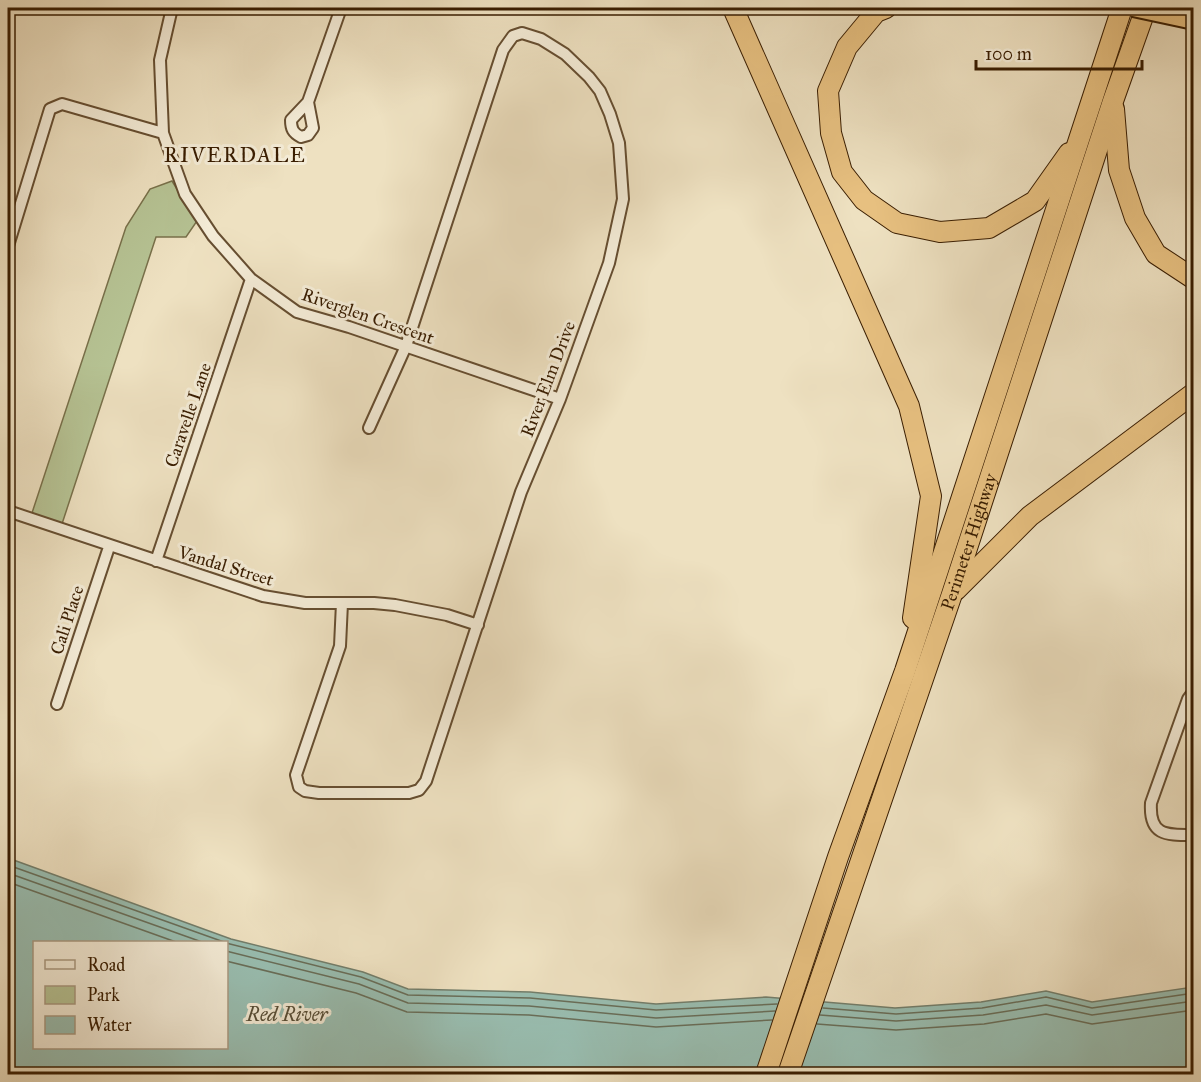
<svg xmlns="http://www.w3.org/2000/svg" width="1201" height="1082" font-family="'IM FELL Great Primer',serif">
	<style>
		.green { fill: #b6c394; stroke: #78704a; stroke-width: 1.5 }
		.water { fill: #99beb1; stroke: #737e6b; stroke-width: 1.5; fill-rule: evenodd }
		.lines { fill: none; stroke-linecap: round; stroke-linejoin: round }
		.shore { stroke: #696e59; stroke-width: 1.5 }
		.street-casing { stroke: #664e31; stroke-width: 14 }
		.highway-casing { stroke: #391d01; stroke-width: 22 }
		.street { stroke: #f4ecd7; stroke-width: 10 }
		.highway { stroke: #e7c080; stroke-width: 20 }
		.primary-bridge-casing { stroke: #391d01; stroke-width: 20; stroke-linecap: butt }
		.primary-bridge { stroke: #e7c080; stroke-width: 16 }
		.labels { text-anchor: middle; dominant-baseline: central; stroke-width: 6; stroke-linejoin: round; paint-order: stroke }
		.street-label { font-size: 18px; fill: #391d01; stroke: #f4ecd7 }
		.water-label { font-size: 20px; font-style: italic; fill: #564d36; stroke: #f4ecd7 }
		.quarter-label { font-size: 21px; letter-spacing: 1.5px; fill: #391d01; stroke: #f4ecd7 }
	</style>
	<rect width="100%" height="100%" fill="#eee1c1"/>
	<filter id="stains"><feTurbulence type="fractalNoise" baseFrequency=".00333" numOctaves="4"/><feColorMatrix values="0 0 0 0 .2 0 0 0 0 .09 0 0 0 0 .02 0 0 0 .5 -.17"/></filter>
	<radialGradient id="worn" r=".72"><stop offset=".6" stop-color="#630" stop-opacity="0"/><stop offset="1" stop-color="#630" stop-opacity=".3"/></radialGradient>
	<path class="green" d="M 172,181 L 197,221 L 186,237 L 156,237 L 60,530 L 31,516 L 126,227 L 150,189 Z"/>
	<path class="water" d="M 8,858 L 231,939 L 363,972 L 408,989 L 530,992 L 656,1004 L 766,997 L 895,1008 L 981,1002 L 1046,991 L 1092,1002 L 1193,987 L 1193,1074 L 8,1074 ZM 34,942 L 226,942 L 226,1048 L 34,1048 Z"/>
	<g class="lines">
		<path class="shore" d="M 8,865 L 224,942
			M 8,873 L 202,942
			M 8,882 L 176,942
			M 226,943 L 361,977 L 408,995 L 530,998 L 656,1010 L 777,1004
			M 226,951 L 359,984 L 408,1003 L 529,1006 L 656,1018 L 775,1011
			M 226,961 L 356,993 L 407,1012 L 529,1015 L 656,1027 L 772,1020
			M 823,1008 L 896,1014 L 982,1008 L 1046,997 L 1092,1008 L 1194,993
			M 820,1015 L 896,1021 L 983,1015 L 1046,1005 L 1092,1015 L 1194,1001
			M 817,1024 L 896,1030 L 984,1024 L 1046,1014 L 1092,1024 L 1194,1010"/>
		<g class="street-casing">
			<path id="street" d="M 172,8 L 160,60 L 163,133 L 185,194 L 213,236 L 251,279 L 297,312 L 349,327 L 560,399
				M 308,102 L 313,128 L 308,135 L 301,137 C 293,133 291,129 291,120 L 308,102 L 341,8
				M 8,246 L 50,109 L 62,104 L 163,133
				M 8,511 L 263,596 L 305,603 L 374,603 L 395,605 L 447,615 L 478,625
				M 156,561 L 251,279
				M 342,603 L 340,646 L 296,775 L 299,787 L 305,791 L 319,793 L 409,793 L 419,790 L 426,781 L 521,492 L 560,399 L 609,263 L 623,199 L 619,143 L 610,114 L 600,91 L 589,77 L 565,54 L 541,39 L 522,33 L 513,36 L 503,50 L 406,346 L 369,428
				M 1194,691 L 1188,699 L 1151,803 C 1149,836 1166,835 1194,835
				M 57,704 L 109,547"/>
		</g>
		<g class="highway-casing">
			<g id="highway">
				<path d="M 733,8 L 909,406 L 931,496 L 913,618"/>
				<path d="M 886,8 L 876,12 L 847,47 L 828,91 L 831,133 L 842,172 L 864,200 L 897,223 L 940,232 L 989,228 L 1035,201 L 1069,153"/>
				<path d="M 1114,109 L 1119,170 L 1135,218 L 1156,254 L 1194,279"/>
				<path d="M 956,590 L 1030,516 L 1194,393"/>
				<path d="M 766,1074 L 838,857 L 905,671 L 1122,8"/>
				<path id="s1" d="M 788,1074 L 952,594 L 1113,101 L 1146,8"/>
			</g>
		</g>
		<use href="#street" class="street"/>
		<use href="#highway" class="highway"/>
		<g class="primary-bridge-casing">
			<path id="primary-bridge" d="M 1133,8 L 1189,20"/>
		</g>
		<use href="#primary-bridge" class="primary-bridge"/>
	</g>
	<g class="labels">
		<g class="street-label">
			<text transform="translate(368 316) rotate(19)">Riverglen Crescent</text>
			<text transform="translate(548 379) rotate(-69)">River Elm Drive</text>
			<text transform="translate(188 415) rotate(-71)">Caravelle Lane</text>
			<text stroke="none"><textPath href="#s1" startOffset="562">Perimeter Highway</textPath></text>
			<text transform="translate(226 566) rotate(17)">Vandal Street</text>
			<text transform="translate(67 620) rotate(-72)">Cali Place</text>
		</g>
		<g class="water-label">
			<text x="287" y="1014">Red River</text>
		</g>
		<g class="quarter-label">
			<text x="235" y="155">RIVERDALE</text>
		</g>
	</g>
	<rect width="1201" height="1082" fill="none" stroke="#eee1c1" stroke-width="30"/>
	<rect x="9" y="9" width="1183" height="1064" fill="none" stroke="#391d01" stroke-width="3"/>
	<rect x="15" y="15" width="1171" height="1052" fill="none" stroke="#391d01" stroke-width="1.5"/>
	<rect x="33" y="941" width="195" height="108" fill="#f4ecd7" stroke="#a99981" stroke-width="1.5"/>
	<rect x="45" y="960" width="30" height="9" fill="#f4ecd7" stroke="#a99981" stroke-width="1.5"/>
	<text x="87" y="971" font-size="18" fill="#391d01">Road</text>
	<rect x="45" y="986" width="30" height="18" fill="#b6c394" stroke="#a99981" stroke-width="1.5"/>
	<text x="87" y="1001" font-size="18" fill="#391d01">Park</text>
	<rect x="45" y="1016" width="30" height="18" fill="#99beb1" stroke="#a99981" stroke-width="1.5"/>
	<text x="87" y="1031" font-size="18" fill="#391d01">Water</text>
	<path d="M976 60v9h166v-9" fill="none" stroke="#391d01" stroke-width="3"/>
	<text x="985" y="60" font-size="18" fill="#391d01" stroke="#f4ecd7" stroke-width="4.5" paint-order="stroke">100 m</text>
	<rect width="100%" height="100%" filter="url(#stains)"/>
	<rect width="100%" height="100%" fill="url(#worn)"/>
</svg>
